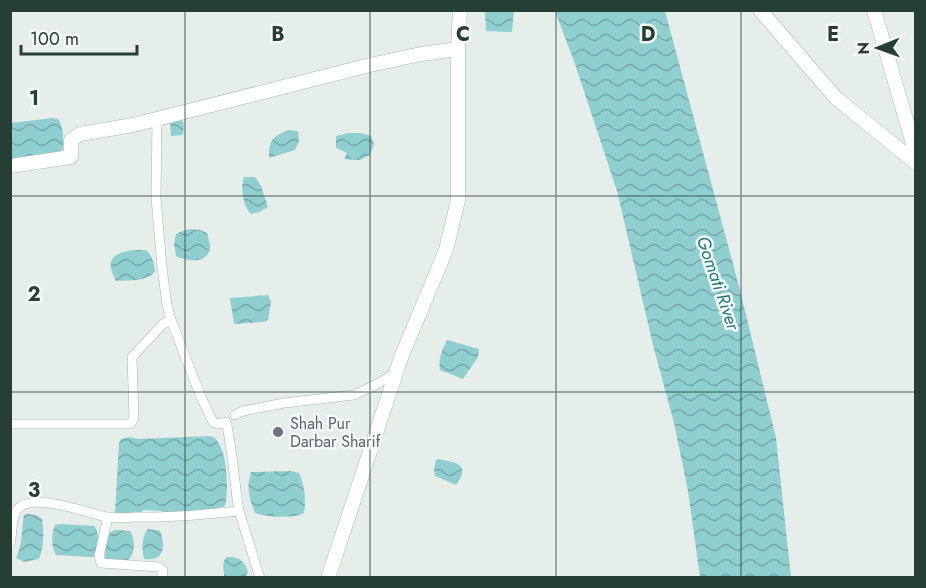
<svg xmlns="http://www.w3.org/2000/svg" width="926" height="588" font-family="Jost,sans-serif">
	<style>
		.water { fill: url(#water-waves) }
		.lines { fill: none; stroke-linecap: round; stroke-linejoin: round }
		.street-casing { stroke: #a8b6af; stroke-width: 10 }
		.secondary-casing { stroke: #a4b9af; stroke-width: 15 }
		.street { stroke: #fff; stroke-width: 9 }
		.secondary { stroke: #fff; stroke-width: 14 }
		.grid { fill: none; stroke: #253f34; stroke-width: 1.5; stroke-opacity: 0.55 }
		.worship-dot { fill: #6b7280; stroke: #f6faf7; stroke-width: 2 }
		.labels { text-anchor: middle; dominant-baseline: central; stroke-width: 5; stroke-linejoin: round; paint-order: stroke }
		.worship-label { font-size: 16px; fill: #5b616d; stroke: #f6faf7; text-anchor: start }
		.water-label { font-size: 18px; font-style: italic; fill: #217779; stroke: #f6faf7 }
		.grid-label { font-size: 20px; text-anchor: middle; font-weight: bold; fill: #253f34; stroke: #f6faf7; stroke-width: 5; stroke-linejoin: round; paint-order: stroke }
	</style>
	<defs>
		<pattern id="water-waves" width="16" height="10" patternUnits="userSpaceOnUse" patternTransform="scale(1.5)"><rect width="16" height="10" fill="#90cfd0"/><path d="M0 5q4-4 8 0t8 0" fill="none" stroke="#75a9aa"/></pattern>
	</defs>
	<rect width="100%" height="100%" fill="#e5eee9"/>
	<path class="water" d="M 485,11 L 514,11 L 512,32 L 486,31 Z
		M 555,11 L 665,11 L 740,290 L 776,438 L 791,577 L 700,577 L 688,491 L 674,423 L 653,345 L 617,191 L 575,64 Z
		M 52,118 L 58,119 C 64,127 64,143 62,153 L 16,159 L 11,158 L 11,123 Z
		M 182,119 L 184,126 L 183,135 L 171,136 L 170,120 Z
		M 288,130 L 298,131 L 299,141 L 295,150 L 269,158 C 269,140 272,137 288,130 Z
		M 348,133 L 360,133 L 371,136 L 374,144 L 370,155 L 360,160 L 344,159 L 347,153 L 336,148 L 336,136 Z
		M 244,177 L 255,177 L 261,186 L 268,207 L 260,212 L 251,214 C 243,206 240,188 244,177 Z
		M 191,229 L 200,230 L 207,233 C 208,238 211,244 210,248 C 207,265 186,261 176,256 L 174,244 L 176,234 L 182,231 Z
		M 132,250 L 146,250 C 153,257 154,263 155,272 C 145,282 129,280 116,281 C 105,261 111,254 132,250 Z
		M 268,295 L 271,302 L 268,320 L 263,322 L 234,324 L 230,298 Z
		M 447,340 L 479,349 L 478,357 L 463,379 L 440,370 C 438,359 442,350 447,340 Z
		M 210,436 C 228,440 229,491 225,506 L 215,509 L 164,514 L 162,511 L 144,510 L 139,514 L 115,514 L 119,443 L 121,439 L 130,437 L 138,439 Z
		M 439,459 C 457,463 471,464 456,485 L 435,476 L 434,470 L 436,460 Z
		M 291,471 L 299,473 C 305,486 306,499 304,513 C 293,519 267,517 255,513 C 249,498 246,488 251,472 Z
		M 27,514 L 36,515 L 42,519 C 44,532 44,547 39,559 L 24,562 L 16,558 C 23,545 21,530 24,515 Z
		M 60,524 L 94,526 C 99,531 101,550 95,555 C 94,557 92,557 90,557 L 56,555 C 51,547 51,534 55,525 Z
		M 148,529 L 160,531 C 166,546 164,562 144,559 C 142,548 141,538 148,529 Z
		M 117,530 L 130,531 C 135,539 136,553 128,560 L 105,559 C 106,548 103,532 117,530 Z
		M 227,557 C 238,556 246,561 248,573 L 245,577 L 228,577 L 224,576 C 224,569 221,562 227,557 Z"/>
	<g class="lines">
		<g class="street-casing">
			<path id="street" d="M 235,415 L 243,411 L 284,403 L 354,395 L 375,385 L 397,372
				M 10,424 L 130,424 L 134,419 L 132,357 L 163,324 L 171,320 L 167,305 L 162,267 L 156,198 L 157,118
				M 239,511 L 260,578
				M 108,517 L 99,556 L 101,563 L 159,567 L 163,571 L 162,578
				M 10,544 C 13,533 10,513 21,506 C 40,495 86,512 106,517 C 116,519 128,517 138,517 C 173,518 205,514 239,511 C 234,481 233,451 226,422 L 218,424 L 213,422 L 201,397 L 171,320"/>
		</g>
		<g class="secondary-casing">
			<path id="secondary" d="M 760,10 L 836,98 L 916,163
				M 874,10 L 916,154
				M 10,166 L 71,157 L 71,140 L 80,134 L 133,125 L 370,65 L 421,54 L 458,49
				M 328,578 L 402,355 L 446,250 L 458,200 L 458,49 L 460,10"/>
		</g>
		<use href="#street" class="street"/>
		<use href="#secondary" class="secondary"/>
	</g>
	<path class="grid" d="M 185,10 L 185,578M 370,10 L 370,578M 556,10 L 556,578M 741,10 L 741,578M 10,196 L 916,196M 10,392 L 916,392"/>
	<circle class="worship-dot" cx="278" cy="432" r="6"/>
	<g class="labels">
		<g class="worship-label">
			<text x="290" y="423">Shah Pur<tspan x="290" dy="18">Darbar Sharif</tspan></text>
		</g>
		<g class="water-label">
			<text transform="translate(718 283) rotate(71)">Gomati River</text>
		</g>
	</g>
	<g class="grid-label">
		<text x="278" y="41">B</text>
		<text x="463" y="41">C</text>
		<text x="648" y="41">D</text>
		<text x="833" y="41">E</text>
		<text x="34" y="105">1</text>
		<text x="34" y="301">2</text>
		<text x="34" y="497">3</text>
	</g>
	<rect width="926" height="588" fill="none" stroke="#253f34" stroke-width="24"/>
	<g transform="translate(878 48) rotate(269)" stroke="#f6faf7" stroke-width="4.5" paint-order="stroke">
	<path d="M0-4.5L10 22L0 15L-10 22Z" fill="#253f34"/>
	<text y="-9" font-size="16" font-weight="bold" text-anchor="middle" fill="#253f34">N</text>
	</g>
	<path d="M21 45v9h116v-9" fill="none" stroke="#253f34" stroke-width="3"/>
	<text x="30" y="45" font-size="18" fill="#253f34" stroke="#f6faf7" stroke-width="4.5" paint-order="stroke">100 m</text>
</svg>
